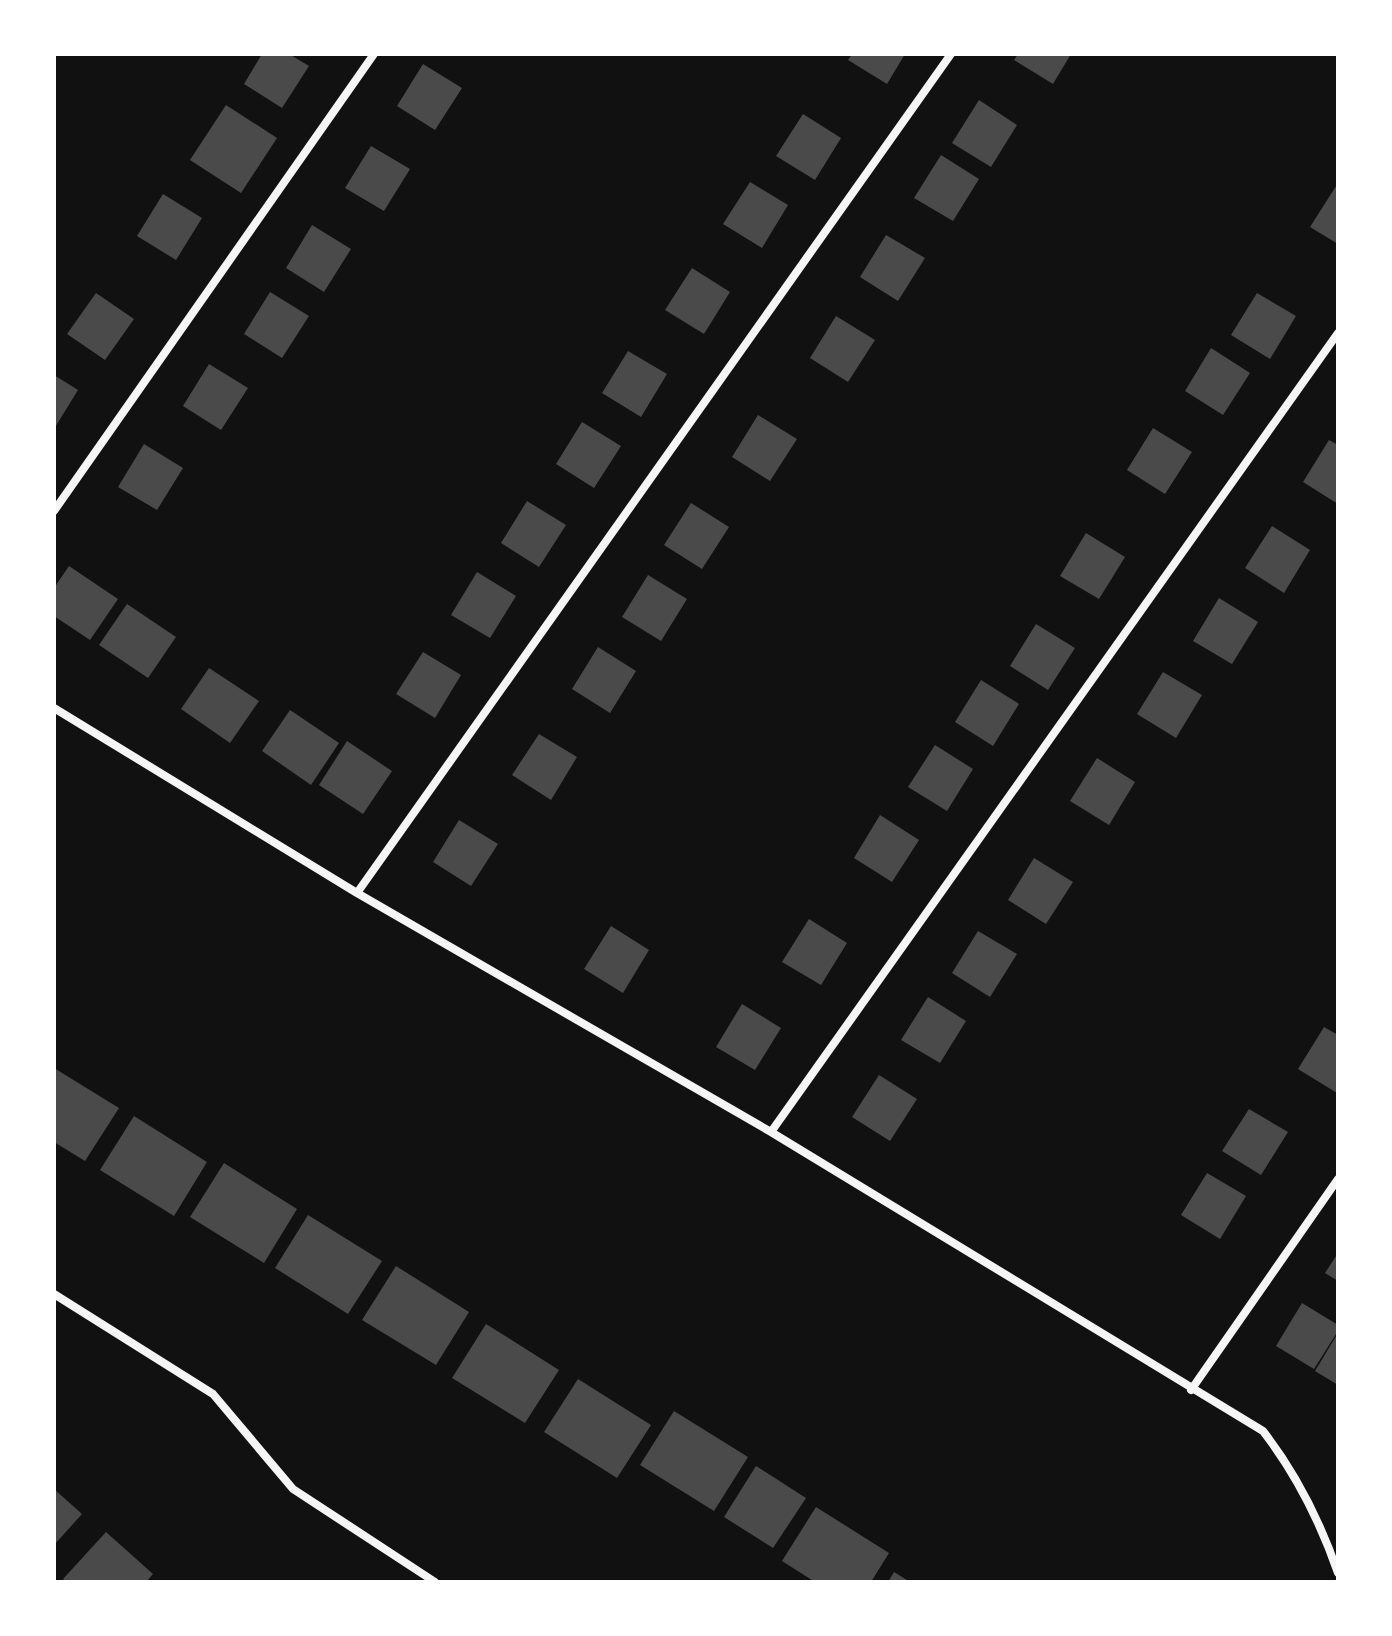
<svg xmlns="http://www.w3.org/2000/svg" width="1392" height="1636" font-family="Arial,sans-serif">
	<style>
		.building { fill: #4a4a4a }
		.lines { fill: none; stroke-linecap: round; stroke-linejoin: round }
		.minor { stroke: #f5f5f5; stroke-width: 8 }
	</style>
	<rect width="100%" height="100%" fill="#111"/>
	<path class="building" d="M 262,54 L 289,54 L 309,66 L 282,108 L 244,84 Z
		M 852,54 L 905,54 L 887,84 L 848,60 Z
		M 1018,54 L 1071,54 L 1053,84 L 1014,60 Z
		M 423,64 L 462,88 L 435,130 L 397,106 Z
		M 979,100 L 1017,125 L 991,167 L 952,143 Z
		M 226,105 L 277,138 L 241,193 L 190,160 Z
		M 803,114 L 841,138 L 815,180 L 776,156 Z
		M 371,146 L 410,169 L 384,211 L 345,188 Z
		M 941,155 L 979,179 L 953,221 L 914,198 Z
		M 750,182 L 788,205 L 762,248 L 723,224 Z
		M 1338,183 L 1338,244 L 1310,227 Z
		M 163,194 L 202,218 L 176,260 L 137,236 Z
		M 312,225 L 351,249 L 324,292 L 286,268 Z
		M 886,235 L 925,258 L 898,301 L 860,277 Z
		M 692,268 L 730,292 L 704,334 L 665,310 Z
		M 270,292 L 309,316 L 282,358 L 244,334 Z
		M 96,293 L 134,319 L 105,360 L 67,334 Z
		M 1257,293 L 1296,316 L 1270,359 L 1231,335 Z
		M 836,316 L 875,340 L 848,382 L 810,358 Z
		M 1211,348 L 1250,373 L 1223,415 L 1185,391 Z
		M 628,351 L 667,374 L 641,417 L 602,393 Z
		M 209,364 L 248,388 L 221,430 L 183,406 Z
		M 54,375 L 78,390 L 54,429 Z
		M 758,415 L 797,439 L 770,481 L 732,457 Z
		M 582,422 L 621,446 L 594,488 L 556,464 Z
		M 1153,428 L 1192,452 L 1165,494 L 1127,470 Z
		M 1329,440 L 1338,445 L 1338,504 L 1303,482 Z
		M 144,444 L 183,468 L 157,510 L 118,487 Z
		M 527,501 L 566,525 L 539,567 L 501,543 Z
		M 691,503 L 729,527 L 702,569 L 664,545 Z
		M 1272,526 L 1310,550 L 1284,593 L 1245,568 Z
		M 1086,533 L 1125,557 L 1099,599 L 1060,576 Z
		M 69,566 L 118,599 L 90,640 L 54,616 L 54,588 Z
		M 477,572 L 516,596 L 490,638 L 451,615 Z
		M 648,575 L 687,599 L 661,641 L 622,617 Z
		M 1219,598 L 1258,622 L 1232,664 L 1193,641 Z
		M 127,604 L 176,637 L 148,678 L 99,645 Z
		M 1036,624 L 1075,648 L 1048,690 L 1010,666 Z
		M 598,647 L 636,671 L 610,713 L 572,689 Z
		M 423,652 L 461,675 L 435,718 L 396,694 Z
		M 209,668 L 259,701 L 230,743 L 181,709 Z
		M 1163,672 L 1202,695 L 1176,738 L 1137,714 Z
		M 981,680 L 1019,704 L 993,746 L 955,722 Z
		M 290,710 L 339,743 L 311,785 L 262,751 Z
		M 539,734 L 577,757 L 551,800 L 512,775 Z
		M 347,741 L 392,771 L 363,814 L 319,785 Z
		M 935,745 L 973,769 L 947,811 L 908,787 Z
		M 1097,758 L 1135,782 L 1109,825 L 1070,801 Z
		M 880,815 L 919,840 L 892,882 L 854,858 Z
		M 459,820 L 498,844 L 471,886 L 433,862 Z
		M 1034,858 L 1073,882 L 1046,924 L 1008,900 Z
		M 809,919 L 847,943 L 821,985 L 782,962 Z
		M 611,926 L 649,950 L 623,993 L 584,969 Z
		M 978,931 L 1017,954 L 990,997 L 952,973 Z
		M 928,997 L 966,1021 L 940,1063 L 901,1040 Z
		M 742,1004 L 781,1028 L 755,1070 L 716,1047 Z
		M 1324,1027 L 1338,1035 L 1337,1093 L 1298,1069 Z
		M 54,1068 L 119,1108 L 85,1161 L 54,1142 Z
		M 879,1075 L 917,1099 L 890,1141 L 852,1117 Z
		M 1249,1109 L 1288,1132 L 1261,1175 L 1222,1151 Z
		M 134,1116 L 207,1162 L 174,1216 L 100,1170 Z
		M 224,1163 L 297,1209 L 264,1263 L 190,1217 Z
		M 1207,1173 L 1246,1196 L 1220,1239 L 1181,1215 Z
		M 308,1215 L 382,1261 L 348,1314 L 275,1268 Z
		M 1338,1253 L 1338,1281 L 1325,1273 Z
		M 396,1266 L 469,1312 L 436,1365 L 362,1320 Z
		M 1302,1303 L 1338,1325 L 1338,1331 L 1314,1369 L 1276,1346 Z
		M 486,1324 L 559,1370 L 525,1423 L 452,1378 Z
		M 1338,1333 L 1338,1385 L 1315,1371 Z
		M 578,1379 L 651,1425 L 617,1478 L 544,1432 Z
		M 674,1411 L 748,1457 L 714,1511 L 640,1465 Z
		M 756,1466 L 806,1498 L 773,1548 L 724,1517 Z
		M 54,1489 L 82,1514 L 54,1545 Z
		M 816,1507 L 889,1553 L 871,1582 L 815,1582 L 782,1561 Z
		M 106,1532 L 153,1574 L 146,1582 L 66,1582 L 63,1579 Z
		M 894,1572 L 910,1582 L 888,1582 Z"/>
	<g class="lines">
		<path class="minor" d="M 54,511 L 374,54
			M 54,708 L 357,893 L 771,1132 L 1263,1431 C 1297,1475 1320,1521 1338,1573
			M 357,893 L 951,54
			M 771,1132 L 1338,333
			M 54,1294 L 213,1394 L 293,1489 L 435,1582
			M 1191,1390 L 1338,1179"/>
	</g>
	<rect width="1392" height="1636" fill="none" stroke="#ffffff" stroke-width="112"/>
</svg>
